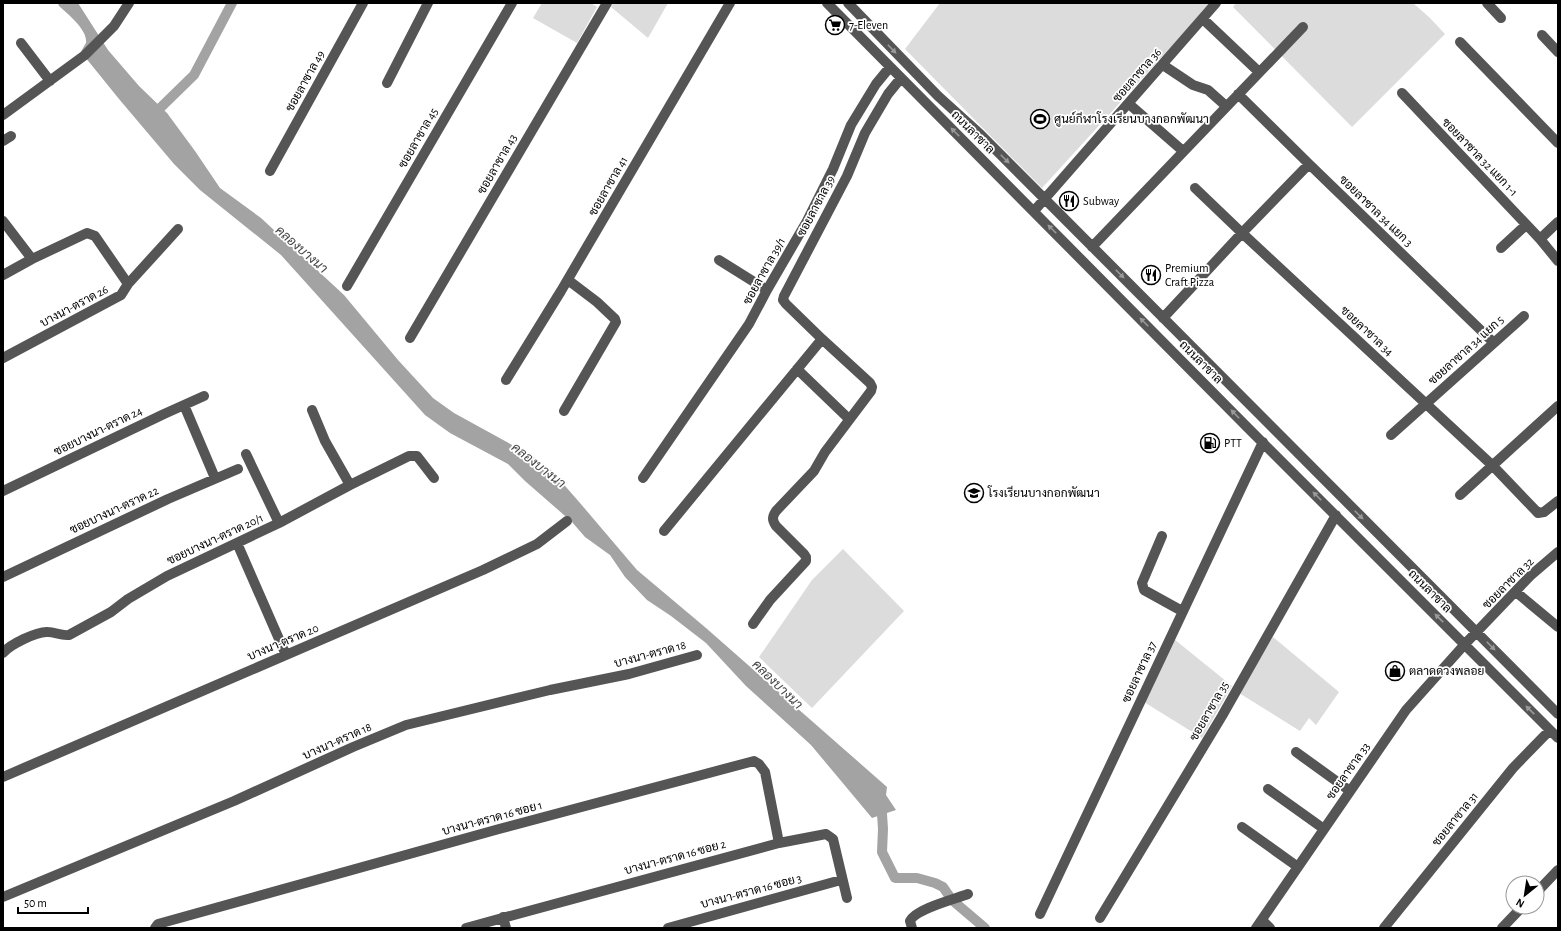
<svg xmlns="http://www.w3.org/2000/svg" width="1561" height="931" font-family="'Alegreya Sans',Sarabun,sans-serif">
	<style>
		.green { fill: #dcdcdc }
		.water { fill: #a3a3a3 }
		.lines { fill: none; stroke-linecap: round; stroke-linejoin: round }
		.canal { stroke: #a3a3a3; stroke-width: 10 }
		.minor { stroke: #555; stroke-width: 10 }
		.oneway { fill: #999 }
		.labels { text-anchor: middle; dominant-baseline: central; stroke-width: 3.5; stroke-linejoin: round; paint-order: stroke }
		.poi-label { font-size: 12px; fill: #000; stroke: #fff; text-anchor: start }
		.street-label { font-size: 12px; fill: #000; stroke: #fff }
		.water-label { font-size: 13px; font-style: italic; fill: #444; stroke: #fff }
	</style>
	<rect width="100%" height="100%" fill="#fff"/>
	<path class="green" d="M 542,3 L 591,3 L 597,7 L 577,43 L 533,18 Z
		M 613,3 L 668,3 L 648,38 L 611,7 Z
		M 940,3 L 1211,3 L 1042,188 L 905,49 Z
		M 1236,3 L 1413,3 L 1430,18 L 1445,34 L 1352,127 L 1233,7 Z
		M 843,549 L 904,611 L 812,708 L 759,657 L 812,580 Z
		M 1273,637 L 1339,692 L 1316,725 L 1309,718 L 1300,731 L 1239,693 Z
		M 1174,639 L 1232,686 L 1202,738 L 1144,702 Z"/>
	<path class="water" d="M 58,3 L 78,3 L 108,50 L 139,86 L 167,113 L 195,151 L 220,188 L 261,218 L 344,295 L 398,360 L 433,398 L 454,413 L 532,456 L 552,471 L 580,503 L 637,570 L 706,628 L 887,787 L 886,795 L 896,810 L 872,818 L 811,745 L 746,686 L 706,643 L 671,616 L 647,600 L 625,577 L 610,555 L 585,537 L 572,522 L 525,481 L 508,464 L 450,433 L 425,415 L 281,255 L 200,190 L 174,164 L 119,99 L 81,52 C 82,49 85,45 86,43 C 88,30 68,14 59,6 Z"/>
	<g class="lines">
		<path class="canal" d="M 153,115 L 194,75 L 232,3
			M 876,804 L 882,814 L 883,829 L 882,852 L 895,878 L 917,878 L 935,883 L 943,887 L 952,900 L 985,928"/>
		<path class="minor" d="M 827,3 L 1249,429 L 1558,738
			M 848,3 L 938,96 L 980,134 L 1558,714
			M 1487,3 L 1501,18
			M 1203,19 L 1259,72
			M 1542,35 L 1558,52
			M 1460,42 L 1558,143
			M 21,43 L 50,81
			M 1163,65 L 1193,85 L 1208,90 L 1226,106
			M 387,83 L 428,3
			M 1402,93 L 1540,239
			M 1238,94 L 1309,164
			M 1129,104 L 1183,151
			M 3,115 L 85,55 L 114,26 L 129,3
			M 3,141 L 11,136
			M 270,171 L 363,3
			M 1195,188 L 1242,233 L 1309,164 L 1494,343
			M 1034,211 L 1216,3
			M 3,221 L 32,259
			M 1558,222 L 1540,239 L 1558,261
			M 1092,247 L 1303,27
			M 1501,248 L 1526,225
			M 719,260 L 767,290
			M 3,275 L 32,259 L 87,233 L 95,236 L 128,284
			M 347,286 L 512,3
			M 1163,318 L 1242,233 L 1493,466 L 1538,513 L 1544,512 L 1558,501
			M 410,338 L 607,3
			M 3,358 L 121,295 L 128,284 L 178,229
			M 797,369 L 849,419
			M 506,380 L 561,291 L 730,3
			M 184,405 L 215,478
			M 312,410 L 325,441 L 350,485
			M 564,411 L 616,322 L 615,319 L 597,302 L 568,280
			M 1391,435 L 1524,316
			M 246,454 L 279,523
			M 643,478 L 749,324 L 767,290 L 807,221 L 833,169 L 851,125 L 876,84 L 890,67
			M 3,491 L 164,414 L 204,396
			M 1460,495 L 1558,406
			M 664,531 L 822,339 L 786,304 L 783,300 L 784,296 L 847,176 L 865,133 L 888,94 L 901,78
			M 1162,536 L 1142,583 L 1144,590 L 1182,611
			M 237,543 L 286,655
			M 3,577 L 168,499 L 238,469
			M 1516,592 L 1558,627
			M 753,624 L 770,600 L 806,561 L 806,557 L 804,554 L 776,526 C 772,520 772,517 776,511 L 814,471 L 825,452 L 871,391 L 872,387 L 870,383 L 822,339
			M 3,653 C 9,645 37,631 48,632 C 55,632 61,636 69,635 L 111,612 L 128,599 L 167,576 L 279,523 L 350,485 L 409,456 L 417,456 L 434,478
			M 1296,752 L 1350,791
			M 3,777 L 483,570 L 537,544 L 567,521
			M 1268,789 L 1324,829
			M 1242,827 L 1298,867
			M 1537,892 L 1558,870
			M 3,897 L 234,801 L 353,747 L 406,725 L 550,690 L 629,674 L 697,655
			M 1040,914 L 1263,442
			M 503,917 L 506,928
			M 1100,918 L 1222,716 L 1336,515
			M 1262,920 L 1270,928
			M 155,928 L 158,924 L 499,829 L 754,761 L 759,764 L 765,772 L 779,843
			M 466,928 L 779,843 L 826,834 L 833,839 L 847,898
			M 668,928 L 841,880
			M 912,928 L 910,921 C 915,909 955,899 968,894
			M 1256,928 L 1406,710 L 1465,644 L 1530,576 L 1558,552
			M 1384,928 L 1513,768 L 1550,730
			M 1502,928 L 1522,907"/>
	</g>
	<defs><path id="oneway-solid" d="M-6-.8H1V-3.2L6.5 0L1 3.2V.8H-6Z"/></defs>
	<g class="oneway">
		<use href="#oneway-solid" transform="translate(892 49) rotate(46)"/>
		<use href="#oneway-solid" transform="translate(955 132) rotate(-135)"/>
		<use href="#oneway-solid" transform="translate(1005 159) rotate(45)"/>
		<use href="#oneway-solid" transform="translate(1052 229) rotate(-135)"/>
		<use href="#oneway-solid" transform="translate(1120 274) rotate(45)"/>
		<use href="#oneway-solid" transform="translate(1144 322) rotate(-135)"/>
		<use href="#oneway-solid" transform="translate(1235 414) rotate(-134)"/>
		<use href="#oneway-solid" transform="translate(1317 496) rotate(-135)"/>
		<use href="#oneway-solid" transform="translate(1359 515) rotate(45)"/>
		<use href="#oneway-solid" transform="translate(1439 618) rotate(-136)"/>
		<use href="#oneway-solid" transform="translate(1491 646) rotate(45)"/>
		<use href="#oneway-solid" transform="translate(1530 710) rotate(-136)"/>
	</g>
	<defs>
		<g id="supermarket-ring" transform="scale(1)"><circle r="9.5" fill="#fff" stroke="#000" stroke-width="1.5"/><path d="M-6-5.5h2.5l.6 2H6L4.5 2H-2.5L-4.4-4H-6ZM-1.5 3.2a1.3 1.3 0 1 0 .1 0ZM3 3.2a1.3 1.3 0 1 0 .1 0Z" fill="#000"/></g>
		<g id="stadium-ring" transform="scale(1)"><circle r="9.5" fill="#fff" stroke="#000" stroke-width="1.5"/><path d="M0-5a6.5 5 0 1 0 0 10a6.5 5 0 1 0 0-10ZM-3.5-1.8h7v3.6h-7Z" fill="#000"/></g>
		<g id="restaurant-ring" transform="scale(1)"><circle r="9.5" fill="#fff" stroke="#000" stroke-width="1.5"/><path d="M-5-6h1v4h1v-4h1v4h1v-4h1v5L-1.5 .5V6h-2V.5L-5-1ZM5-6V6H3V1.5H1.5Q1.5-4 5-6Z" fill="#000"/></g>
		<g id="fuel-ring" transform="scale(1)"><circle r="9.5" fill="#fff" stroke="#000" stroke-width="1.5"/><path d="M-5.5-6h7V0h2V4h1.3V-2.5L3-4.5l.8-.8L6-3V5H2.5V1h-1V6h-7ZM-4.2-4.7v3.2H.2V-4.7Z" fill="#000"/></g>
		<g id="school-ring" transform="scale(1)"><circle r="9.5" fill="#fff" stroke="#000" stroke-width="1.5"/><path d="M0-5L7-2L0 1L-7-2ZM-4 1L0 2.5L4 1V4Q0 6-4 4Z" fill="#000"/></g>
		<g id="shop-ring" transform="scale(1)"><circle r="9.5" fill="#fff" stroke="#000" stroke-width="1.5"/><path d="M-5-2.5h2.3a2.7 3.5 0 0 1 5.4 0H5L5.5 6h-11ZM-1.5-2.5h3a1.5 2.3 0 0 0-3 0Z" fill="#000"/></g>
	</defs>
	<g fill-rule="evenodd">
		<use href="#supermarket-ring" x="835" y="25"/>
		<use href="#stadium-ring" x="1040" y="119"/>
		<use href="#restaurant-ring" x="1069" y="201"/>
		<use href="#restaurant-ring" x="1151" y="275"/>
		<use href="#fuel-ring" x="1210" y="443"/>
		<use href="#school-ring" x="974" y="493"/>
		<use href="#shop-ring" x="1395" y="671"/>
	</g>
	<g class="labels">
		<g class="poi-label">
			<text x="849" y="25">7-Eleven</text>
			<text x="1054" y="119">ศูนย์กีฬาโรงเรียนบางกอกพัฒนา</text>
			<text x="1083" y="201">Subway</text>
			<text x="1165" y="268">Premium<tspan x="1165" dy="14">Craft Pizza</tspan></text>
			<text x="1224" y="443">PTT</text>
			<text x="988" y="493">โรงเรียนบางกอกพัฒนา</text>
			<text x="1409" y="671">ตลาดดวงพลอย</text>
		</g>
		<g class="street-label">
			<text transform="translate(1137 75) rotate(-49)">ซอยลาซาล 36</text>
			<text transform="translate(305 81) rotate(-61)">ซอยลาซาล 49</text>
			<text transform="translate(973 132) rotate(45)">ถนนลาซาล</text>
			<text transform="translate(418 138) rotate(-60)">ซอยลาซาล 45</text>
			<text transform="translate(1480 157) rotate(46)">ซอยลาซาล 32 แยก 1-1</text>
			<text transform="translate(497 164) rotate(-60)">ซอยลาซาล 43</text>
			<text transform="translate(608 186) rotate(-60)">ซอยลาซาล 41</text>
			<text transform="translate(816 206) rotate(-62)">ซอยลาซาล 39</text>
			<text transform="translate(1376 211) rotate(44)">ซอยลาซาล 34 แยก 3</text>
			<text transform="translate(764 271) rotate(-61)">ซอยลาซาล 39/1</text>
			<text transform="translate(74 306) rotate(-28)">บางนา-ตราด 26</text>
			<text transform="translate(1367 331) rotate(43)">ซอยลาซาล 34</text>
			<text transform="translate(1466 350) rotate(-42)">ซอยลาซาล 34 แยก 5</text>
			<text transform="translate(1201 362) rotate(45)">ถนนลาซาล</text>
			<text transform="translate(98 431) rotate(-26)">ซอยบางนา-ตราด 24</text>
			<text transform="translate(114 510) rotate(-25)">ซอยบางนา-ตราด 22</text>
			<text transform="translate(215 539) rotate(-25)">ซอยบางนา-ตราด 20/1</text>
			<text transform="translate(1508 583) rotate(-45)">ซอยลาซาล 32</text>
			<text transform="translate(1430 591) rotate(45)">ถนนลาซาล</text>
			<text transform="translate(283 642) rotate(-23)">บางนา-ตราด 20</text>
			<text transform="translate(650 654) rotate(-15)">บางนา-ตราด 18</text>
			<text transform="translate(1139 672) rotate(-65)">ซอยลาซาล 37</text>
			<text transform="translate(1209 711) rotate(-60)">ซอยลาซาล 35</text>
			<text transform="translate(337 741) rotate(-24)">บางนา-ตราด 18</text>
			<text transform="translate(1348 771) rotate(-55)">ซอยลาซาล 33</text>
			<text transform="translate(492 818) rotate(-15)">บางนา-ตราด 16 ซอย 1</text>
			<text transform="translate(1455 819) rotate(-51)">ซอยลาซาล 31</text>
			<text transform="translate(675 857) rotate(-15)">บางนา-ตราด 16 ซอย 2</text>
			<text transform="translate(751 891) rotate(-15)">บางนา-ตราด 16 ซอย 3</text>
		</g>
		<g class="water-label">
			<text transform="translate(301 250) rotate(41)">คลองบางนา</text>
			<text transform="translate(538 466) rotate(38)">คลองบางนา</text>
			<text transform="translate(777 685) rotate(44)">คลองบางนา</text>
		</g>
	</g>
	<rect width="1561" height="931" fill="none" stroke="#000000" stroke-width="8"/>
	<g transform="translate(1525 895) rotate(210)"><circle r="19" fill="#ffffff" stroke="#999999"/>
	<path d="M0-3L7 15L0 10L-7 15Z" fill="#000000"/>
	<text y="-6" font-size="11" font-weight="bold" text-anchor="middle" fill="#000000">N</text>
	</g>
	<path d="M18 907v6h70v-6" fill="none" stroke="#000000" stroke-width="2"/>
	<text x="24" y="907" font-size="12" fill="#000000" stroke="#ffffff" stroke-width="3" paint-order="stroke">50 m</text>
</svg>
